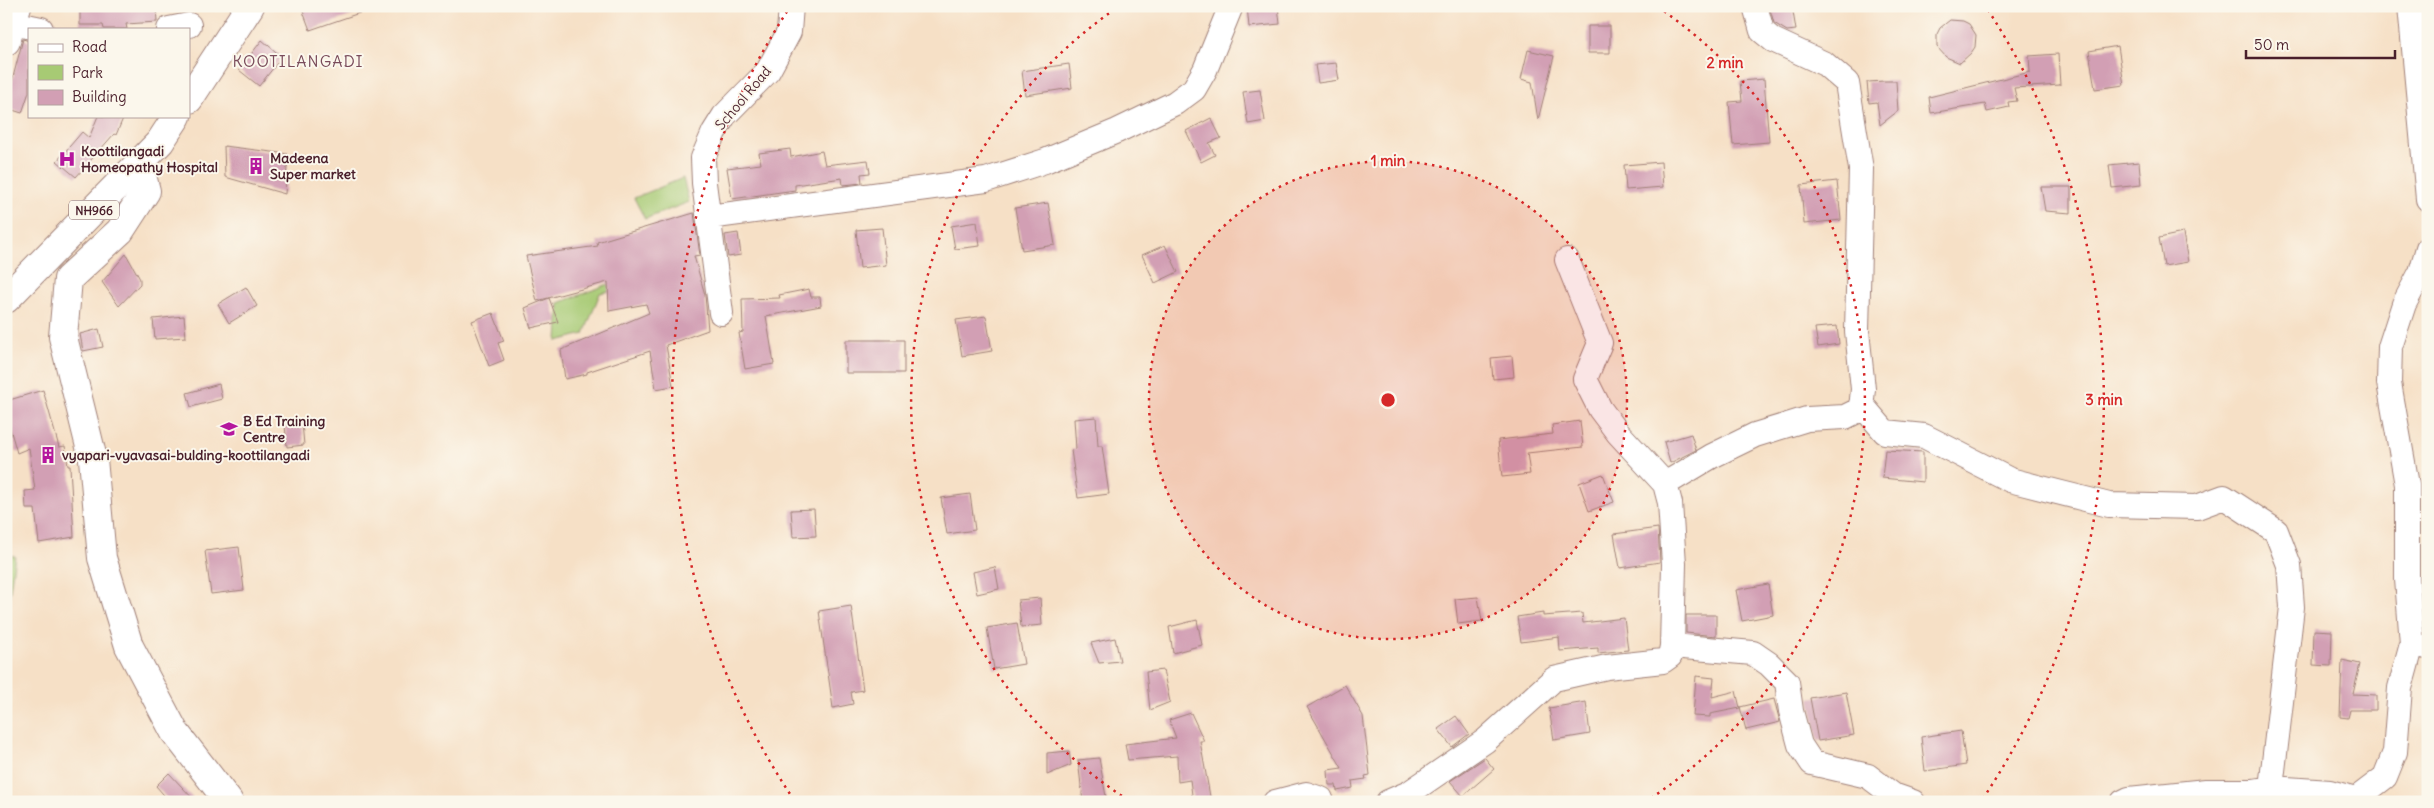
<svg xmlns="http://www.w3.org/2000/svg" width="2434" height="808" font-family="Delius,sans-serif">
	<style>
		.green { fill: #a7ca74; stroke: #787450 }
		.building { fill: #d29fb4 }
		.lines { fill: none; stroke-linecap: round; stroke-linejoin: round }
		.street-casing { stroke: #a08078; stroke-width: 26 }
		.secondary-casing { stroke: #a08078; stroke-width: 30 }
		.highway-casing { stroke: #a08078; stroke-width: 30 }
		.street { stroke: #fff; stroke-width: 24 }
		.secondary { stroke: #fff; stroke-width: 28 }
		.highway { stroke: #fff; stroke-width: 28 }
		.ring { fill: none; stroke: #d62828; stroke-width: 2.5; stroke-dasharray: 2.5 5 }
		.labels { text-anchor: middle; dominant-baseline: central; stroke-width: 4; stroke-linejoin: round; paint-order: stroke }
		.shield { fill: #fbf7ec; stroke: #7f6065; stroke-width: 1 }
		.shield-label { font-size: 12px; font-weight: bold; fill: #4a1f2b }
		.street-label { font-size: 14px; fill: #4a1f2b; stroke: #fbf7ec }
		.poi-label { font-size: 14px; font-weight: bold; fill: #4a1f2b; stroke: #fbf7ec; text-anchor: start }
		.quarter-label { font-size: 16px; letter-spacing: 1px; fill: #7a4c5b; stroke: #fbf7ec }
		.centre { fill: #d62828; stroke: #fbf7ec; stroke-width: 2.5 }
		.ring-label { font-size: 15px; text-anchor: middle; font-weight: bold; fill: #d62828; stroke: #fbf7ec; stroke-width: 4; stroke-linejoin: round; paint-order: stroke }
	</style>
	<rect width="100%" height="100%" fill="#fbf7ec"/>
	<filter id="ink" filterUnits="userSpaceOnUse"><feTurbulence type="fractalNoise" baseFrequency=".02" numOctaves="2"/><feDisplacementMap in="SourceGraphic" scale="10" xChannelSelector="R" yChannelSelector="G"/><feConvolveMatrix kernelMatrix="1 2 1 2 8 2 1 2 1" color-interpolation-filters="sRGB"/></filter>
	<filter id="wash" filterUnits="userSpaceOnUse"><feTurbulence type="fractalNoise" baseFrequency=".0096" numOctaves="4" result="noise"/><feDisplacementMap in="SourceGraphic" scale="20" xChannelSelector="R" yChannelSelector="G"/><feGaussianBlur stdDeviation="1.12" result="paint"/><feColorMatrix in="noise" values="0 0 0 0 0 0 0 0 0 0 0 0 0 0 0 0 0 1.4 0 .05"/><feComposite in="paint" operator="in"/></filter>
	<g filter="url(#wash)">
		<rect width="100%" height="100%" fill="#f6e0c6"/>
		<path class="green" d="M 683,178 L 689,202 L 645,219 L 634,198 Z
			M 685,265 L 687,275 L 600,293 L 584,334 L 557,341 L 559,303 L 606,285 Z
			M 6,555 L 15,556 L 6,618 Z"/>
		<g id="blocks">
			<path class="building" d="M 80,6 L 156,6 L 157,22 L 126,24 L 127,29 L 104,29 L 103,25 L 80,25 Z
				M 301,6 L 370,6 L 371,9 L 310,30 Z
				M 1247,6 L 1278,6 L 1280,24 L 1249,27 Z
				M 1769,6 L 1792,6 L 1796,30 L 1787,31 L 1774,23 Z
				M 1950,20 L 1963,21 L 1969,24 L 1976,35 L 1975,47 L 1971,53 L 1960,63 L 1946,57 L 1937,47 L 1937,34 L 1940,28 Z
				M 1588,26 L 1610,26 L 1610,53 L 1588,53 Z
				M 23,39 L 29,41 L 29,92 L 22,113 L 6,108 L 6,91 L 10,80 L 12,81 Z
				M 262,40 L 282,57 L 259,86 L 239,70 Z
				M 2118,46 L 2124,85 L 2095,89 L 2089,51 Z
				M 1528,50 L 1554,56 L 1538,120 L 1532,82 L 1521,79 Z
				M 2058,54 L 2060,85 L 2014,88 L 2017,101 L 2008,102 L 2009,107 L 1987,112 L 1985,104 L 1931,113 L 1929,97 L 2030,72 L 2029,56 Z
				M 1336,63 L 1339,80 L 1318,83 L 1315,65 Z
				M 1069,64 L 1072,88 L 1025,95 L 1022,71 Z
				M 1764,79 L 1769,142 L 1733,145 L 1729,102 L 1742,101 L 1740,81 Z
				M 1885,81 L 1896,81 L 1898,111 L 1880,125 L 1877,102 L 1869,103 L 1867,82 Z
				M 1260,90 L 1265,121 L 1248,124 L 1243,92 Z
				M 98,116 L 124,116 L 116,135 L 114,134 L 76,177 L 57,161 L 82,132 L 89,138 Z
				M 1211,118 L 1221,138 L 1209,143 L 1215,155 L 1201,162 L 1186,131 Z
				M 224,146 L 288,154 L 285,194 L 225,177 Z
				M 790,149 L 791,157 L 822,151 L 825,165 L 868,160 L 870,173 L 861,174 L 862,183 L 843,185 L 842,178 L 795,185 L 795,190 L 732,199 L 727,168 L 761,164 L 759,153 Z
				M 1661,162 L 1663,187 L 1626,190 L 1624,165 Z
				M 2139,162 L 2141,185 L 2112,188 L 2109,165 Z
				M 1837,181 L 1841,220 L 1804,224 L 1801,185 Z
				M 2041,187 L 2071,187 L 2071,213 L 2045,211 Z
				M 1048,203 L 1055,245 L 1022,250 L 1015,208 Z
				M 694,213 L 700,255 L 694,256 L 705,295 L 708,330 L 666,345 L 673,386 L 656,389 L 650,351 L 587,372 L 587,374 L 565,379 L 561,350 L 649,313 L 646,304 L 609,311 L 608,282 L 537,301 L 526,256 L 598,246 L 597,242 Z
				M 977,222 L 980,246 L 955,249 L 951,226 Z
				M 882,228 L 886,265 L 860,268 L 856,230 Z
				M 738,233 L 741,255 L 728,257 L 725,235 Z
				M 2183,233 L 2188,262 L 2164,266 L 2159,238 Z
				M 1165,245 L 1178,272 L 1155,283 L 1142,255 Z
				M 126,254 L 140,279 L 140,284 L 119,306 L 102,282 Z
				M 246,287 L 257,306 L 229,323 L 218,304 Z
				M 809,289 L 811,297 L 820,297 L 821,306 L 766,316 L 774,364 L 745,369 L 739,333 L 743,332 L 742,299 L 780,298 L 779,295 Z
				M 549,298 L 558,322 L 531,328 L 525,308 Z
				M 493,313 L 504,341 L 498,343 L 504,360 L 489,366 L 472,321 Z
				M 184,316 L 186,337 L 155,339 L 153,319 Z
				M 986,316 L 992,351 L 962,356 L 956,320 Z
				M 1837,326 L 1839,344 L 1818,347 L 1815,328 Z
				M 99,329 L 103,347 L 83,351 L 80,334 Z
				M 846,340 L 904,340 L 904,373 L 846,373 Z
				M 1512,356 L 1514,377 L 1493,379 L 1491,358 Z
				M 219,384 L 222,399 L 191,407 L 187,393 Z
				M 43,390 L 59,447 L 65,446 L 68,466 L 70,466 L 74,537 L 39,543 L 35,509 L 26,509 L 25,491 L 35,490 L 29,448 L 17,453 L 6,414 L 6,401 Z
				M 1096,417 L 1098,446 L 1102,446 L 1109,494 L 1078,498 L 1071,450 L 1076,449 L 1074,419 Z
				M 1580,421 L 1583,447 L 1527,453 L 1530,474 L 1502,477 L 1498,440 L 1553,434 L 1552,425 Z
				M 302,423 L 304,445 L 287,447 L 285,425 Z
				M 1691,434 L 1696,450 L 1670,463 L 1664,442 Z
				M 1885,450 L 1923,452 L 1923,482 L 1882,478 Z
				M 1603,474 L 1614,502 L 1589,511 L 1579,483 Z
				M 970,494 L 975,530 L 947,534 L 941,498 Z
				M 814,509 L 816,536 L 793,537 L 791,510 Z
				M 1658,528 L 1660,562 L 1620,568 L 1614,534 Z
				M 239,547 L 244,590 L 211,594 L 205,551 Z
				M 995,567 L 999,589 L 977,594 L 973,572 Z
				M 1768,584 L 1773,615 L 1742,621 L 1736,590 Z
				M 1478,597 L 1482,621 L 1458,624 L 1455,599 Z
				M 1040,598 L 1042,625 L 1021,627 L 1018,600 Z
				M 851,606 L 863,690 L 851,692 L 853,704 L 833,708 L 819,611 Z
				M 1543,613 L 1543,616 L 1582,613 L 1583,623 L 1624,618 L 1628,650 L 1598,653 L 1598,648 L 1560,651 L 1559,637 L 1521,642 L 1517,617 Z
				M 1686,615 L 1716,615 L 1716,636 L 1686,633 Z
				M 1197,620 L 1202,645 L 1173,653 L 1169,627 Z
				M 1017,623 L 1024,664 L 994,669 L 987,628 Z
				M 2314,630 L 2332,631 L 2331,666 L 2313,665 Z
				M 1115,638 L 1120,661 L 1099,663 L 1091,643 Z
				M 2342,660 L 2360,664 L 2353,694 L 2376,695 L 2376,710 L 2350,710 L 2348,718 L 2340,717 Z
				M 1163,670 L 1170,702 L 1150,710 L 1146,672 Z
				M 1696,676 L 1714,678 L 1712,697 L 1736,691 L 1740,708 L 1710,714 L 1710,717 L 1693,716 Z
				M 1345,685 L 1363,716 L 1370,775 L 1365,776 L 1366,779 L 1352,781 L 1353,788 L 1337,791 L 1336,785 L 1329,785 L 1328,770 L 1342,768 L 1307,707 Z
				M 1846,692 L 1854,735 L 1818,741 L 1810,698 Z
				M 1774,699 L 1780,722 L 1746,730 L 1740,707 Z
				M 1586,702 L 1590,734 L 1554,740 L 1549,708 Z
				M 1191,713 L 1204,741 L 1200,741 L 1211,802 L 1193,802 L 1190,780 L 1178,782 L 1177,756 L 1128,760 L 1125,744 L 1176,738 L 1169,720 Z
				M 1456,716 L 1469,734 L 1452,747 L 1438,729 Z
				M 1961,731 L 1966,765 L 1925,771 L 1921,737 Z
				M 1069,751 L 1071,765 L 1047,775 L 1047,753 Z
				M 1099,758 L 1107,802 L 1083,802 L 1078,760 Z
				M 1485,758 L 1494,769 L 1463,796 L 1450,781 Z
				M 169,773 L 196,802 L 170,802 L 156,786 Z"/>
		</g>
	</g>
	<g filter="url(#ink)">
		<use href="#blocks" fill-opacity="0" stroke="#a08078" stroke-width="1"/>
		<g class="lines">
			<g class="street-casing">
				<path id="street" d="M 2410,6 L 2428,199
					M 12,23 L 41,29
					M 169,29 L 189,25
					M 709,217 L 986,180 L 1045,161 L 1117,131 L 1175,103 L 1194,89 L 1205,70 L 1231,6
					M 721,313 L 704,183 L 703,158 L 714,132 L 724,116 L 768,71 L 789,32 L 791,6
					M 1861,404 L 1885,432 L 1924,436 L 2010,480 L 2109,505 L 2197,507 L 2224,497 L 2276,531 L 2289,565 L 2292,607 L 2271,788 L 2253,791 L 2206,791 L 2129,799 L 2123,802
					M 1665,484 L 1712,456 L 1755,435 L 1807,419 L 1845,417 L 1861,409 L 1863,389 L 1857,331 L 1861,169 L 1847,83 L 1825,64 L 1773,40 L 1762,31 L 1755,6
					M 2412,644 L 2407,579 L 2407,485 L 2389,383 L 2390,347 L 2404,304 L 2421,272 L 2428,248
					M 1672,646 L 1753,653 L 1769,664 L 1787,682 L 1791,711 L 1800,745 L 1812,763 L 1868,776 L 1893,795 L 1913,802
					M 2271,788 L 2330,792 L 2356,799 L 2385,777 L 2395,752 L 2400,688 L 2412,644 L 2427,647
					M 1275,802 L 1306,794 L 1321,799 L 1322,802
					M 1388,802 L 1409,793 L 1485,741 L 1554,679 L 1607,667 L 1663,661 L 1670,656 L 1672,646 L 1674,564 L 1670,503 L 1665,484 L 1618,433 L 1600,409 L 1585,379 L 1600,343 L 1567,260"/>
			</g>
			<g class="secondary-casing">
				<path id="secondary" d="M 6,41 L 17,6
					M 139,164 L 146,191 L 120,231 L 68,279 L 63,337 L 93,459 L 102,558 L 129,646 L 174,731 L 229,802"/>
			</g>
			<g class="highway-casing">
				<path id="highway" d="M 189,99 L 250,6
					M 6,299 L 160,142 L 177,116"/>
			</g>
			<use href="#street" class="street"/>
			<use href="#secondary" class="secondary"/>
			<use href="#highway" class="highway"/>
		</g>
	</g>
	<circle cx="1388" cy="400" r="239" fill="#d62828" fill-opacity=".12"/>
	<g class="ring">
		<circle cx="1388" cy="400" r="239"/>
		<path d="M1128 800A477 477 0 0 1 1118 7M1658 7A477 477 0 0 1 1648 800"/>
		<path d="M794 800A716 716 0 0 1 788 10M1988 10A716 716 0 0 1 1982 800"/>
	</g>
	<defs>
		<g id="hospital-bare" transform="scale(1.35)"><path d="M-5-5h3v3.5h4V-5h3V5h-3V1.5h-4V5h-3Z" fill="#b5179e" stroke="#fbf7ec" stroke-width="2.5" paint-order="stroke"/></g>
		<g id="building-bare" transform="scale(1.35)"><path d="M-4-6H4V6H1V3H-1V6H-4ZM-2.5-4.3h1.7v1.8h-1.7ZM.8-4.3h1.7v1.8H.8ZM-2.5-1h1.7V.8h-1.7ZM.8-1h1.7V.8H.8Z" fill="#b5179e" stroke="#fbf7ec" stroke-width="2.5" paint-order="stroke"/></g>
		<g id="university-bare" transform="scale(1.35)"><path d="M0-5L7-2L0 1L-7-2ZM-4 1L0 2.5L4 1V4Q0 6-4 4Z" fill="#b5179e" stroke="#fbf7ec" stroke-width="2.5" paint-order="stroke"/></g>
	</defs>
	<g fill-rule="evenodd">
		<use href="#hospital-bare" x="67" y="159"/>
		<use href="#building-bare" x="256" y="166"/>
		<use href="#university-bare" x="229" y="429"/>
		<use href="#building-bare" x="48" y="455"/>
	</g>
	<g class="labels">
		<rect class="shield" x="69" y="200.5" width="50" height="19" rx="4"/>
		<g class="shield-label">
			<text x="94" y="210">NH966</text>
		</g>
		<g class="street-label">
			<text transform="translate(743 98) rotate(-50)">School Road</text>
		</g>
		<g class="poi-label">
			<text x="81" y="151">Koottilangadi<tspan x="81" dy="16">Homeopathy Hospital</tspan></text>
			<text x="270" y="158">Madeena<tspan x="270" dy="16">Super market</tspan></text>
			<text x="243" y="421">B Ed Training<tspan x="243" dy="16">Centre</tspan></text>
			<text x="62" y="455">vyapari-vyavasai-bulding-koottilangadi</text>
		</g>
		<g class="quarter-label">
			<text x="298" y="61">KOOTILANGADI</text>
		</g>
	</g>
	<circle cx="1388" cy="400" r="8" class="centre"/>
	<g class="ring-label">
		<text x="1725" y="68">2 min</text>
		<text x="1388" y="166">1 min</text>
		<text x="2104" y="405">3 min</text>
	</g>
	<rect width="2434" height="808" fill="none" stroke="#fbf7ec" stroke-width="25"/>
	<rect x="28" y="28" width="162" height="90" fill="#fbf7ec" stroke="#b4a19f"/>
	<rect x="38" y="44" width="25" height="8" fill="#ffffff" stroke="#b4a19f"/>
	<text x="72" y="52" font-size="15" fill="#4a1f2b">Road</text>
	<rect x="38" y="65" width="25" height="15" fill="#a7ca74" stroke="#b4a19f"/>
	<text x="72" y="78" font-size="15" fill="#4a1f2b">Park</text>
	<rect x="38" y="90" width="25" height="15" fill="#d29fb4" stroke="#b4a19f"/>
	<text x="72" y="102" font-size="15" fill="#4a1f2b">Building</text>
	<path d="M2246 50v8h149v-8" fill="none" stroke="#4a1f2b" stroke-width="2.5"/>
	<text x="2254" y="50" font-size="15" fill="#4a1f2b" stroke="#fbf7ec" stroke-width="4" paint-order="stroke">50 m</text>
</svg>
